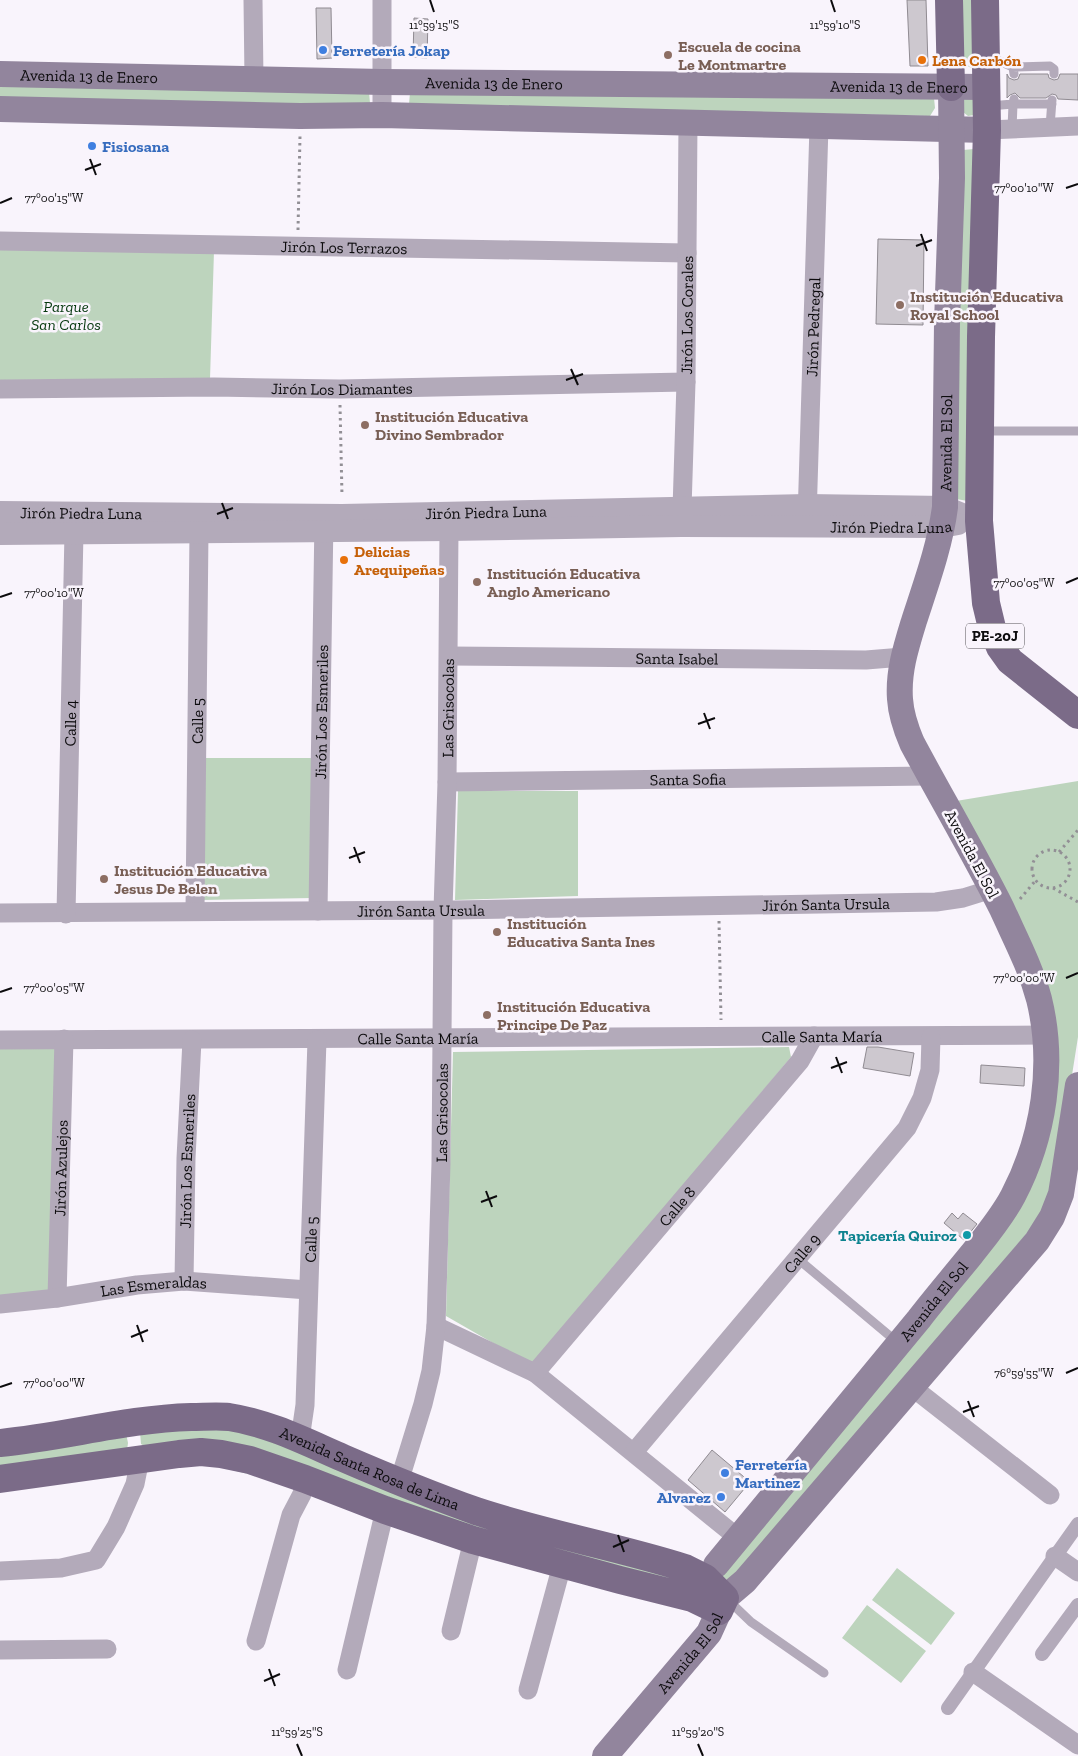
<svg xmlns="http://www.w3.org/2000/svg" width="1078" height="1756" font-family="'Zilla Slab',serif">
	<style>
		.green { fill: #bdd4bd }
		.building { fill: #cdc8cf; stroke: #908b92 }
		.lines { fill: none; stroke-linecap: round; stroke-linejoin: round }
		.path { stroke: #928f95; stroke-width: 3; stroke-dasharray: 2.5 4; stroke-linecap: butt }
		.service { stroke: #b3aaba; stroke-width: 9 }
		.pedestrian { stroke: #b3aaba; stroke-width: 14 }
		.minor { stroke: #b3aaba; stroke-width: 19 }
		.tertiary { stroke: #b3aaba; stroke-width: 22 }
		.secondary { stroke: #92859d; stroke-width: 26 }
		.primary { stroke: #7b6b88; stroke-width: 28 }
		.ticks { fill: none; stroke: #0c0b0d; stroke-width: 2 }
		.shop-dot { fill: #3f7fe0; stroke: #f9f4fc; stroke-width: 2 }
		.education-dot { fill: #8d6e63; stroke: #f9f4fc; stroke-width: 2 }
		.food-dot { fill: #e8710a; stroke: #f9f4fc; stroke-width: 2 }
		.culture-dot { fill: #0f9aa8; stroke: #f9f4fc; stroke-width: 2 }
		.labels { text-anchor: middle; dominant-baseline: central; stroke-width: 5; stroke-linejoin: round; paint-order: stroke }
		.shield { fill: #f9f4fc; stroke: #535155; stroke-width: 1 }
		.shield-label { font-size: 15px; font-weight: bold; fill: #0c0b0d }
		.education-label { font-size: 16px; font-weight: bold; fill: #785e54; stroke: #f9f4fc; text-anchor: start }
		.shop-label { font-size: 16px; font-weight: bold; fill: #366cbe; stroke: #f9f4fc; text-anchor: start }
		.food-label { font-size: 16px; font-weight: bold; fill: #c56008; stroke: #f9f4fc; text-anchor: start }
		.street-label { font-size: 16px; fill: #0c0b0d; stroke: #f9f4fc }
		.park-label { font-size: 16px; font-style: italic; fill: #05380e; stroke: #f9f4fc }
		.culture-label { font-size: 16px; font-weight: bold; fill: #0d838f; stroke: #f9f4fc; text-anchor: end }
		.ticks-label { font-size: 12px; text-anchor: middle; fill: #0c0b0d; stroke: #f9f4fc; stroke-width: 5; stroke-linejoin: round; paint-order: stroke }
	</style>
	<rect width="100%" height="100%" fill="#f9f4fc"/>
	<path class="green" d="M 956,0 L 978,0 L 973,68 L 961,65 Z
		M 0,81 L 369,92 L 370,103 L 366,108 L 0,101 Z
		M 410,93 L 934,98 L 935,108 L 930,116 L 409,104 Z
		M 964,99 L 976,99 L 974,115 L 968,116 L 963,112 Z
		M 974,149 L 968,501 L 956,499 L 963,150 Z
		M 0,248 L 214,251 L 210,379 L 0,380 Z
		M 204,758 L 312,758 L 312,898 L 202,900 Z
		M 1078,781 L 1078,1037 L 1055,1183 L 1045,1212 L 731,1583 L 722,1576 L 1003,1227 L 1055,1055 L 956,801 Z
		M 458,791 L 578,791 L 578,896 L 455,900 Z
		M 0,1046 L 58,1046 L 51,1295 L 0,1303 Z
		M 789,1047 L 791,1057 L 533,1366 L 446,1316 L 453,1052 Z
		M 219,1423 L 674,1569 L 684,1584 L 149,1449 L 141,1444 L 140,1432 Z
		M 126,1433 L 128,1443 L 127,1450 L 0,1470 L 0,1451 Z
		M 897,1568 L 955,1613 L 931,1645 L 872,1600 Z
		M 867,1605 L 926,1651 L 901,1683 L 842,1638 Z"/>
	<path class="building" d="M 907,0 L 926,0 L 928,66 L 910,66 Z
		M 316,8 L 331,8 L 332,58 L 317,59 Z
		M 414,18 L 428,19 L 427,58 L 413,57 Z
		M 1007,74 L 1009,78 L 1014,80 L 1018,79 L 1020,74 L 1048,74 L 1049,78 L 1054,80 L 1058,79 L 1060,74 L 1078,74 L 1078,100 L 1058,99 L 1056,95 L 1052,94 L 1046,98 L 1020,98 L 1015,93 L 1010,95 L 1007,98 Z
		M 878,239 L 924,240 L 923,325 L 876,324 Z
		M 867,1047 L 878,1047 L 914,1053 L 910,1076 L 863,1068 Z
		M 981,1065 L 1025,1068 L 1024,1086 L 980,1083 Z
		M 952,1213 L 958,1219 L 963,1213 L 977,1224 L 964,1240 L 944,1223 Z
		M 712,1450 L 750,1482 L 725,1512 L 688,1480 Z"/>
	<g class="lines">
		<path class="path" d="M 298,230 L 300,136
			M 340,405 L 342,496
			M1032 869a19 19 0 1 1 38 0a19 19 0 1 1-38 0Z
			M 1059,852 L 1078,830
			M 1053,888 L 1078,902
			M 1020,899 L 1036,880
			M 719,921 L 721,1020"/>
		<path class="service" d="M 990,57 L 1013,67 L 1014,74
			M 1013,67 L 1050,66 L 1054,69 L 1054,74
			M 990,106 L 1013,104 L 1014,99
			M 1050,127 L 1052,100
			M 1012,129 L 1013,104 L 1052,104
			M 983,431 L 1078,431
			M 798,1259 L 897,1342
			M 727,1599 L 751,1622 L 824,1673"/>
		<path class="pedestrian" d="M 1042,1654 L 1078,1605
			M 948,1708 L 1078,1524"/>
		<g class="minor">
			<path d="M 253,0 L 254,79"/>
			<path d="M 382,115 L 382,0"/>
			<path d="M 987,130 L 1078,126"/>
			<path id="s1" d="M 0,241 L 687,253"/>
			<path id="s2" d="M 0,389 L 214,387 L 340,389 L 686,382"/>
			<path id="s3" d="M 682,509 L 686,382 L 688,122"/>
			<path id="s4" d="M 807,519 L 819,126"/>
			<path id="s5" d="M 449,656 L 866,660 L 903,657"/>
			<path id="s6" d="M 447,782 L 930,776"/>
			<path id="s7" d="M 195,911 L 199,532"/>
			<path id="s8" d="M 318,911 L 324,518"/>
			<path id="s9" d="M 0,913 L 455,910 L 936,902 L 963,898 L 992,889"/>
			<path id="s10" d="M 66,914 L 74,532"/>
			<path id="s11" d="M 0,1040 L 1045,1035"/>
			<path id="s12" d="M 184,1281 L 186,1158 L 192,1040"/>
			<path id="s13" d="M 57,1298 L 64,1039"/>
			<path id="s14" d="M 0,1304 L 57,1298 L 137,1285 L 184,1281 L 308,1290"/>
			<path d="M 436,1326 L 535,1373 L 738,1538"/>
			<path id="s15" d="M 535,1373 L 800,1061 L 814,1036"/>
			<path d="M 912,1387 L 1050,1495"/>
			<path id="s16" d="M 300,1439 L 305,1405 L 317,1040"/>
			<path id="s17" d="M 634,1452 L 907,1128 L 922,1098 L 930,1070 L 931,1037"/>
			<path id="s18" d="M 399,1482 L 423,1404 L 431,1371 L 436,1326 L 441,1163 L 443,910 L 447,782 L 449,530"/>
			<path d="M 1055,1556 L 1078,1572"/>
			<path d="M 0,1571 L 61,1568 L 96,1560 L 116,1527 L 135,1484 L 140,1459"/>
			<path d="M 451,1631 L 473,1540"/>
			<path d="M 256,1641 L 291,1515 L 302,1494 L 305,1479"/>
			<path d="M 0,1650 L 107,1649"/>
			<path d="M 347,1670 L 385,1510"/>
			<path d="M 973,1672 L 1078,1745"/>
			<path d="M 528,1690 L 562,1565"/>
		</g>
		<g class="tertiary">
			<path id="s19" d="M 0,512 L 342,515 L 807,505 L 945,507 L 979,521"/>
			<path id="s20" d="M 0,534 L 449,530 L 681,526 L 942,527 L 958,524"/>
		</g>
		<g class="secondary">
			<path id="s21" d="M 0,74 L 382,82 L 987,87"/>
			<path d="M 0,109 L 300,116 L 382,115 L 987,130"/>
			<path id="s22" d="M 716,1565 C 784,1483 852,1401 919,1319 C 936,1297 954,1276 971,1255 C 986,1236 1002,1217 1013,1196 C 1044,1137 1055,1064 1039,999 C 1030,966 1016,940 1002,909 C 974,853 942,799 912,743 C 906,729 901,715 900,699 C 898,672 906,647 914,621 C 926,584 940,546 945,507 L 947,323 L 952,178 L 951,87"/>
			<path d="M 725,1598 L 745,1581 L 1037,1241 L 1052,1217 L 1061,1194 L 1078,1085"/>
			<path id="s23" d="M 605,1756 L 709,1633 L 719,1611"/>
		</g>
		<g class="primary">
			<path d="M 949,0 L 951,87"/>
			<path d="M 985,0 L 987,130 L 981,337 L 979,521 L 986,603 L 992,628 L 1000,647 L 1010,661 L 1078,715"/>
			<path id="s24" d="M 0,1443 C 64,1437 126,1419 191,1417 C 203,1417 217,1416 229,1417 C 269,1423 306,1442 343,1458 C 387,1477 431,1495 476,1511 C 545,1534 616,1546 685,1568 L 705,1578 L 725,1598 L 719,1611 L 692,1598 L 620,1580 L 473,1540 L 385,1510 L 305,1479 L 250,1460 L 221,1454 L 201,1452 L 179,1454 L 0,1479"/>
		</g>
	</g>
	<path class="ticks" d="M 430,0 L 434,12M 831,0 L 835,12M 90,159 L 96,175M 85,170 L 101,164M 1066,188 L 1078,184M 0,203 L 12,198M 921,234 L 927,251M 916,246 L 932,240M 571,369 L 578,385M 566,380 L 583,374M 222,503 L 228,519M 217,514 L 233,508M 1066,583 L 1078,578M 0,597 L 12,593M 704,713 L 710,729M 698,724 L 715,718M 354,847 L 360,863M 349,858 L 365,852M 1066,978 L 1078,973M 0,992 L 12,988M 836,1057 L 842,1073M 831,1068 L 847,1062M 486,1191 L 492,1207M 481,1202 L 497,1196M 137,1325 L 143,1342M 131,1337 L 148,1330M 1066,1373 L 1078,1368M 0,1387 L 12,1383M 968,1401 L 974,1417M 963,1412 L 979,1406M 618,1535 L 624,1552M 613,1547 L 629,1540M 269,1669 L 275,1686M 264,1681 L 280,1674M 297,1744 L 302,1756M 698,1744 L 703,1756"/>
	<g class="shop-dot">
		<circle cx="323" cy="50" r="5"/>
		<circle cx="92" cy="146" r="5"/>
		<circle cx="725" cy="1473" r="5"/>
		<circle cx="721" cy="1497" r="5"/>
	</g>
	<g class="education-dot">
		<circle cx="668" cy="55" r="5"/>
		<circle cx="900" cy="305" r="5"/>
		<circle cx="365" cy="425" r="5"/>
		<circle cx="477" cy="582" r="5"/>
		<circle cx="104" cy="879" r="5"/>
		<circle cx="497" cy="932" r="5"/>
		<circle cx="487" cy="1015" r="5"/>
	</g>
	<g class="food-dot">
		<circle cx="922" cy="60" r="5"/>
		<circle cx="344" cy="560" r="5"/>
	</g>
	<circle class="culture-dot" cx="967" cy="1235" r="5"/>
	<g class="labels">
		<rect class="shield" x="966" y="623.5" width="58" height="25" rx="4"/>
		<g class="shield-label">
			<text x="995" y="636">PE-20J</text>
		</g>
		<g class="education-label">
			<text x="678" y="46">Escuela de cocina<tspan x="678" dy="18">Le Montmartre</tspan></text>
			<text x="910" y="296">Institución Educativa<tspan x="910" dy="18">Royal School</tspan></text>
			<text x="375" y="416">Institución Educativa<tspan x="375" dy="18">Divino Sembrador</tspan></text>
			<text x="487" y="573">Institución Educativa<tspan x="487" dy="18">Anglo Americano</tspan></text>
			<text x="114" y="870">Institución Educativa<tspan x="114" dy="18">Jesus De Belen</tspan></text>
			<text x="507" y="923">Institución<tspan x="507" dy="18">Educativa Santa Ines</tspan></text>
			<text x="497" y="1006">Institución Educativa<tspan x="497" dy="18">Principe De Paz</tspan></text>
		</g>
		<g class="shop-label">
			<text x="333" y="50">Ferretería Jokap</text>
			<text x="102" y="146">Fisiosana</text>
			<text x="735" y="1464">Ferretería<tspan x="735" dy="18">Martinez</tspan></text>
			<text x="711" y="1497" text-anchor="end">Alvarez</text>
		</g>
		<g class="food-label">
			<text x="932" y="60">Lena Carbón</text>
			<text x="354" y="551">Delicias<tspan x="354" dy="18">Arequipeñas</tspan></text>
		</g>
		<g class="street-label">
			<text stroke="none"><textPath href="#s21" startOffset="89">Avenida 13 de Enero</textPath></text>
			<text stroke="none"><textPath href="#s21" startOffset="494">Avenida 13 de Enero</textPath></text>
			<text stroke="none"><textPath href="#s21" startOffset="899">Avenida 13 de Enero</textPath></text>
			<text stroke="none"><textPath href="#s1" startOffset="344">Jirón Los Terrazos</textPath></text>
			<text stroke="none"><textPath href="#s3" startOffset="194">Jirón Los Corales</textPath></text>
			<text stroke="none"><textPath href="#s4" startOffset="192">Jirón Pedregal</textPath></text>
			<text stroke="none"><textPath href="#s2" startOffset="342">Jirón Los Diamantes</textPath></text>
			<text stroke="none"><textPath href="#s22" startOffset="1271">Avenida El Sol</textPath></text>
			<text stroke="none"><textPath href="#s19" startOffset="486">Jirón Piedra Luna</textPath></text>
			<text stroke="none"><textPath href="#s19" startOffset="81">Jirón Piedra Luna</textPath></text>
			<text stroke="none"><textPath href="#s20" startOffset="891">Jirón Piedra Luna</textPath></text>
			<text stroke="none"><textPath href="#s5" startOffset="228">Santa Isabel</textPath></text>
			<text stroke="none"><textPath href="#s18" startOffset="779">Las Grisocolas</textPath></text>
			<text stroke="none"><textPath href="#s8" startOffset="199">Jirón Los Esmeriles</textPath></text>
			<text stroke="none"><textPath href="#s7" startOffset="190">Calle 5</textPath></text>
			<text stroke="none"><textPath href="#s10" startOffset="191">Calle 4</textPath></text>
			<text stroke="none"><textPath href="#s6" startOffset="241">Santa Sofia</textPath></text>
			<text transform="translate(972 854) rotate(62)">Avenida El Sol</text>
			<text stroke="none"><textPath href="#s9" startOffset="826">Jirón Santa Ursula</textPath></text>
			<text stroke="none"><textPath href="#s9" startOffset="421">Jirón Santa Ursula</textPath></text>
			<text stroke="none"><textPath href="#s11" startOffset="822">Calle Santa María</textPath></text>
			<text stroke="none"><textPath href="#s11" startOffset="418">Calle Santa María</textPath></text>
			<text stroke="none"><textPath href="#s18" startOffset="374">Las Grisocolas</textPath></text>
			<text stroke="none"><textPath href="#s12" startOffset="120">Jirón Los Esmeriles</textPath></text>
			<text stroke="none"><textPath href="#s13" startOffset="130">Jirón Azulejos</textPath></text>
			<text stroke="none"><textPath href="#s15" startOffset="219">Calle 8</textPath></text>
			<text stroke="none"><textPath href="#s16" startOffset="200">Calle 5</textPath></text>
			<text stroke="none"><textPath href="#s17" startOffset="260">Calle 9</textPath></text>
			<text stroke="none"><textPath href="#s14" startOffset="155">Las Esmeraldas</textPath></text>
			<text stroke="none"><textPath href="#s22" startOffset="342">Avenida El Sol</textPath></text>
			<text stroke="none"><textPath href="#s24" startOffset="381">Avenida Santa Rosa de Lima</textPath></text>
			<text stroke="none"><textPath href="#s23" startOffset="134">Avenida El Sol</textPath></text>
		</g>
		<g class="park-label">
			<text x="66" y="306">Parque<tspan x="66" dy="18">San Carlos</tspan></text>
		</g>
		<g class="culture-label">
			<text x="957" y="1235">Tapicería Quiroz</text>
		</g>
	</g>
	<g class="ticks-label">
		<text x="434" y="29">11°59'15"S</text>
		<text x="835" y="29">11°59'10"S</text>
		<text x="1024" y="192">77°00'10"W</text>
		<text x="54" y="202">77°00'15"W</text>
		<text x="1024" y="587">77°00'05"W</text>
		<text x="54" y="597">77°00'10"W</text>
		<text x="1024" y="982">77°00'00"W</text>
		<text x="54" y="992">77°00'05"W</text>
		<text x="1024" y="1377">76°59'55"W</text>
		<text x="54" y="1387">77°00'00"W</text>
		<text x="297" y="1736">11°59'25"S</text>
		<text x="698" y="1736">11°59'20"S</text>
	</g>
</svg>
